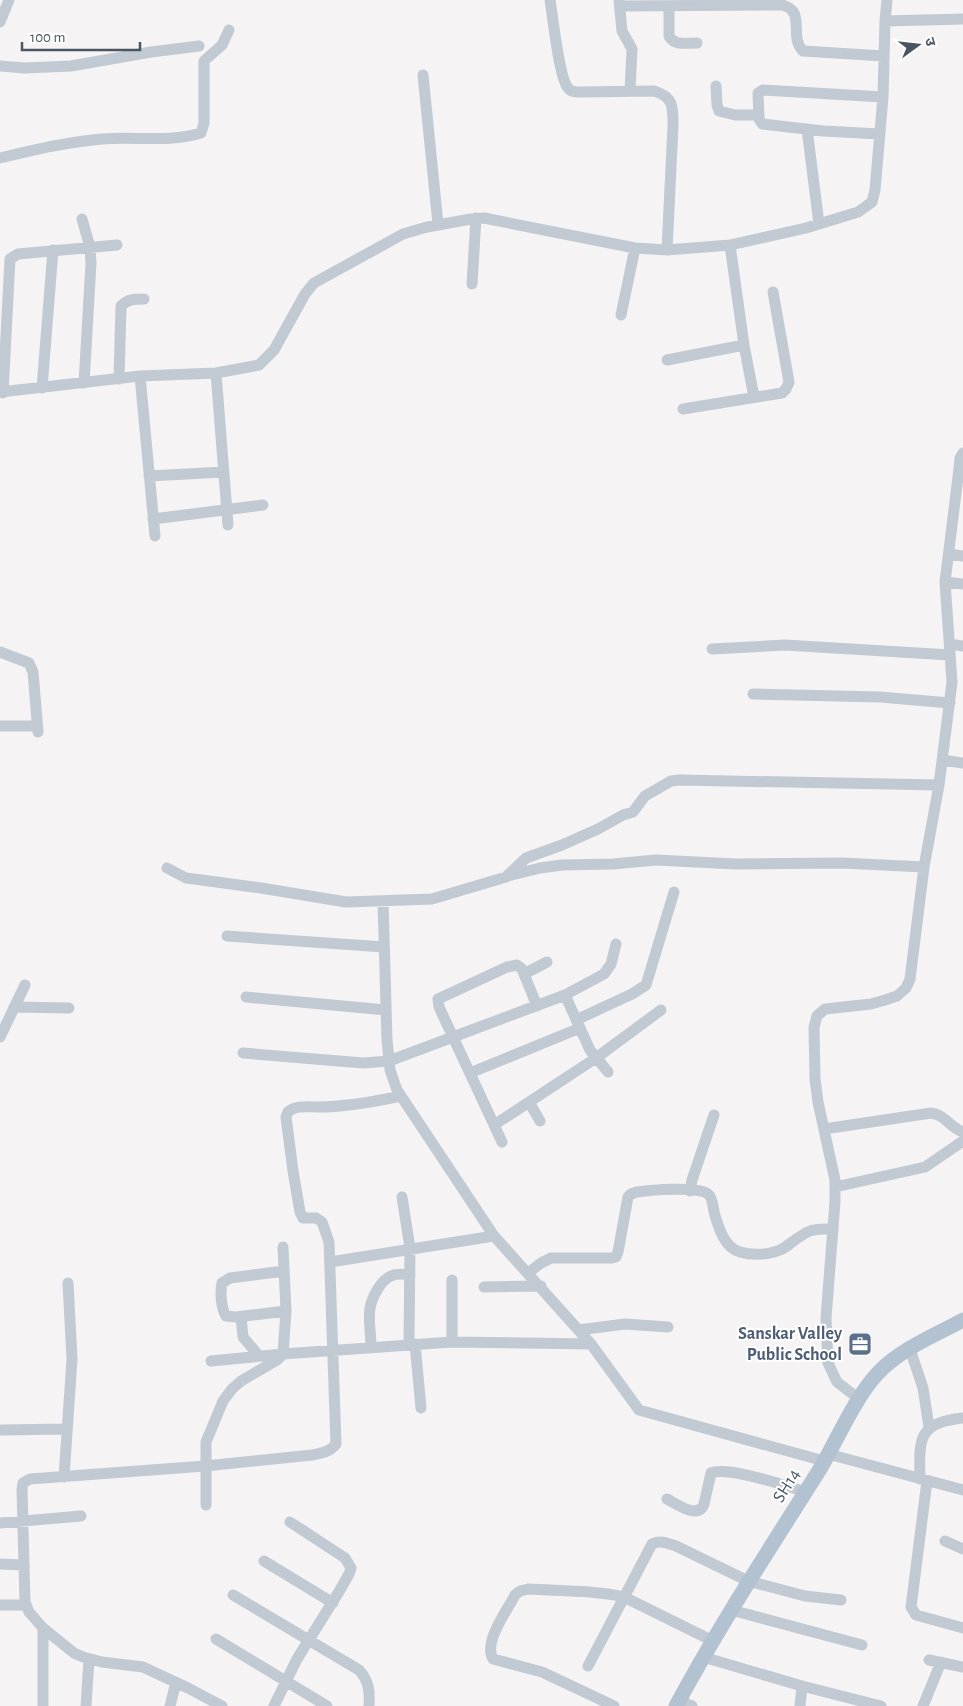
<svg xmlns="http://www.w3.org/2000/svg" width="963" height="1706" font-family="'Alegreya Sans','Noto Sans Devanagari',sans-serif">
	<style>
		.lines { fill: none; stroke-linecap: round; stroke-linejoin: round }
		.minor { stroke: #c1cad2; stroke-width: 11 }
		.major { stroke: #b3c2d1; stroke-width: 15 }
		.labels { text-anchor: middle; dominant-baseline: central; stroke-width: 4; stroke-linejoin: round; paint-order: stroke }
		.service-label { font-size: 18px; font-weight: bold; fill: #4e5e75; stroke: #fff; text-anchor: end }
		.street-label { font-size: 18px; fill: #4a5661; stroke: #fff }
	</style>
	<rect width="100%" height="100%" fill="#f5f3f3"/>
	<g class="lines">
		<path class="minor" d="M 550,0 C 553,17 559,78 568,88 C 571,92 575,92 579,92 L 654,91 C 674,97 673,107 673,126 L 667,250
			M 619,0 L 622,31 L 632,49 L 630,91
			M 620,6 L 782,5 C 807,11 788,36 803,51 L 884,56
			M 669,6 L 669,36 C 674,46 687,43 697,43
			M 885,21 L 887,0
			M 0,22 L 9,0
			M 0,66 L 25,68 L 71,66 L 151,52 L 199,46
			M 423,75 L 438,224
			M 716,86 L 717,105 L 719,111 L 735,115 L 759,115
			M 807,129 L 819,224
			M 880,134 L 823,131 L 762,124 L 759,119 L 758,93 L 763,90 L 883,97
			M 0,158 C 34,150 67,142 102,139 C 135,136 168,143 201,133 L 204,123 L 204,61 L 222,45 L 229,30
			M 82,219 L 90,247 L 91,263 L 84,383
			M 730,245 L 744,345 L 754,397
			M 472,284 L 476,218
			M 621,315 L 635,248
			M 667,360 L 744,345
			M 216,373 L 228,525
			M 140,376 L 155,536
			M 119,379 L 121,306 C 128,299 134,299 144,299
			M 42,388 L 53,250
			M 0,392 L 140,376 L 216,373 L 259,365 L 274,350 L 305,294 L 314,283 L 403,234 L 427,227 L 471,219 L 484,218 L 635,248 L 667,250 L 730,245 L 806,228 L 858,212 L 872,202 L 875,190 L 883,97 L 885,21 L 963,19
			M 3,393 L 10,259 L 18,254 L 117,245
			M 683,409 L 782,393 L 786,389 L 789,382 L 773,292
			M 149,476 L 224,472
			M 153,519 L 263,505
			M 949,554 L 963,556
			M 945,582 L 963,584
			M 950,644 L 963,646
			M 712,649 L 785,645 L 950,655
			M 0,652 L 29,663 L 33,672 L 38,732
			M 753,694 L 880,697 L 950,703
			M 0,726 L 37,726
			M 942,760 L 963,763
			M 167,868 L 186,878 L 194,879 L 261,888 L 346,902 L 432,899 L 506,877 L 526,858 L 562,845 L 598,829 L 623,815 L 633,812 L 645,796 L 671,781 L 679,780 L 939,785
			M 508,876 L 540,868 L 562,865 L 613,864 L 656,860 L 736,864 L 842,863 L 924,867
			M 383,901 L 387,1040 L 390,1070 L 397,1090 L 494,1236 L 591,1344 L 639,1410 L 824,1461
			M 227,936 L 384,947
			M 524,974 L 547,962
			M 565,995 L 590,1050 L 608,1072
			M 246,997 L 386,1010
			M 14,1007 L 69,1008
			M 576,1020 L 632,994 L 646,985 L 674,892
			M 0,1037 L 25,985
			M 243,1053 L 363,1063 L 389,1061 L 565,995 L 604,974 L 611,964 L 616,944
			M 470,1073 L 580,1028
			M 529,1102 L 540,1121
			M 494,1125 L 596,1058 L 661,1010
			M 824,1129 L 931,1113 C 946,1115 949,1127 963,1132
			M 502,1142 L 439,1007 L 438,999 L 507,967 L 517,965 L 522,969 L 537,1006
			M 835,1187 L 925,1167 L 963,1141
			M 690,1191 L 692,1180 L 714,1115
			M 402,1197 L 410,1248 L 409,1344
			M 330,1262 L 494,1236
			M 284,1271 L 230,1278 L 222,1283 C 220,1293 221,1308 226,1316 L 236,1317 L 286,1311
			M 528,1273 L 541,1263 L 551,1258 L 612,1258 L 616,1257 L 618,1252 L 628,1197 L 631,1194 L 637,1192 C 650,1190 698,1186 708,1194 C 713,1198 713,1207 714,1212 C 718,1226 724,1248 740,1252 C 753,1256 772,1255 784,1248 C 793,1242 800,1235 810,1231 C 817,1228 825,1229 832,1229
			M 484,1287 L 541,1286
			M 241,1317 L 243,1337 L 259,1356
			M 578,1330 L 625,1324 L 668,1327
			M 452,1342 L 452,1280
			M 415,1344 L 421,1408
			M 371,1347 C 371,1334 368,1320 370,1308 C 372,1297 381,1280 391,1276 C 397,1273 404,1274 410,1275
			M 910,1349 L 923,1388 L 929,1427
			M 211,1361 L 283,1354 L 452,1342 L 591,1344
			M 859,1399 L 837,1382 L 828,1363 L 826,1318 L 835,1202 L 835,1180 L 818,1102 L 815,1079 L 814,1027 L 817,1016 L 825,1009 L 871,1004 L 885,1000 L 897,996 L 906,988 L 910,979 L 924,867 L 939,785 L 952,682 L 945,582 L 959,469 L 960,458 L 963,453
			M 0,1430 L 66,1429
			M 828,1454 L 963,1490
			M 64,1477 L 72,1359 L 68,1283
			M 920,1479 C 919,1438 918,1423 963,1418
			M 927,1481 L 911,1607 L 916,1615 L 963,1628
			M 667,1499 C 677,1504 698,1520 704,1504 L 711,1473 C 729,1466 786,1486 806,1492
			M 206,1505 L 206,1442 L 223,1401 L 232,1389 L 241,1381 L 277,1360 L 283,1354 L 286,1311 L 283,1247
			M 0,1523 L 81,1516
			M 945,1541 L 963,1549
			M 264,1561 L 333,1603
			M 0,1564 L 23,1565
			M 233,1595 L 359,1670 C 369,1681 370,1691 369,1706
			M 0,1605 L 26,1605
			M 731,1610 L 862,1645
			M 43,1628 L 43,1706
			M 216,1639 L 327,1706
			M 703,1657 L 802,1686 L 881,1706
			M 929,1660 L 963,1667
			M 588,1666 L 652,1544 C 661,1540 667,1543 676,1546 L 748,1581 L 805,1596 L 841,1600
			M 679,1701 L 692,1706
			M 86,1706 L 89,1659
			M 170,1706 L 176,1682
			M 222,1706 L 188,1688 L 143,1667 L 102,1662 L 83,1657 L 74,1653 L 43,1628 L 29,1612 L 25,1602 L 22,1489 L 23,1483 L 30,1479 L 205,1466 L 312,1455 C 322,1453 330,1452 336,1444 L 329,1242 L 322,1222 L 316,1218 L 303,1218 L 300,1212 L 293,1171 L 286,1117 L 288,1112 C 295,1105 308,1107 318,1107 C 346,1107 373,1102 401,1096
			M 274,1706 L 297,1659 L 340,1590 L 349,1574 L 351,1568 L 345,1558 L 290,1522
			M 614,1706 L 542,1672 L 493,1659 C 483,1642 507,1611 515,1595 L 520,1591 L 528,1589 C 560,1591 593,1590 624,1597 L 713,1641
			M 800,1706 L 802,1686
			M 923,1706 L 941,1662"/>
		<path class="major" d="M 676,1706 C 720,1624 771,1547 820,1469 C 837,1440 855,1398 877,1374 C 900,1349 934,1336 963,1320"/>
	</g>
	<defs>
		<g id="office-square" transform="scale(1.25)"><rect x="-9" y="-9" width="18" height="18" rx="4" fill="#5c6f8a" stroke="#fff"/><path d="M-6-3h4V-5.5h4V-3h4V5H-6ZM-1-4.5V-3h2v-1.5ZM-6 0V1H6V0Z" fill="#fff"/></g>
	</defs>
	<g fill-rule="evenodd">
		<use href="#office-square" x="860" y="1344"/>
	</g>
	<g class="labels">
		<g class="service-label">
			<text x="842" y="1334">Sanskar Valley<tspan x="842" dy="21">Public School</tspan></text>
		</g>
		<g class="street-label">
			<text transform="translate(787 1486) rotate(-58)">SH14</text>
		</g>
	</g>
	<g transform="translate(918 45) rotate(75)" stroke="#ffffff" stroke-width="4" paint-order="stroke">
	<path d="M0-4L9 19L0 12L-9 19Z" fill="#4a5661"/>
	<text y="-8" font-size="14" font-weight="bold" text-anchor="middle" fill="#4a5661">उ</text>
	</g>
	<path d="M22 42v8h118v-8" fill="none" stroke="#4a5661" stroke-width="2.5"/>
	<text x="30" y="42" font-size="15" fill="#4a5661" stroke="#ffffff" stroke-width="4" paint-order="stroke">100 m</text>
</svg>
